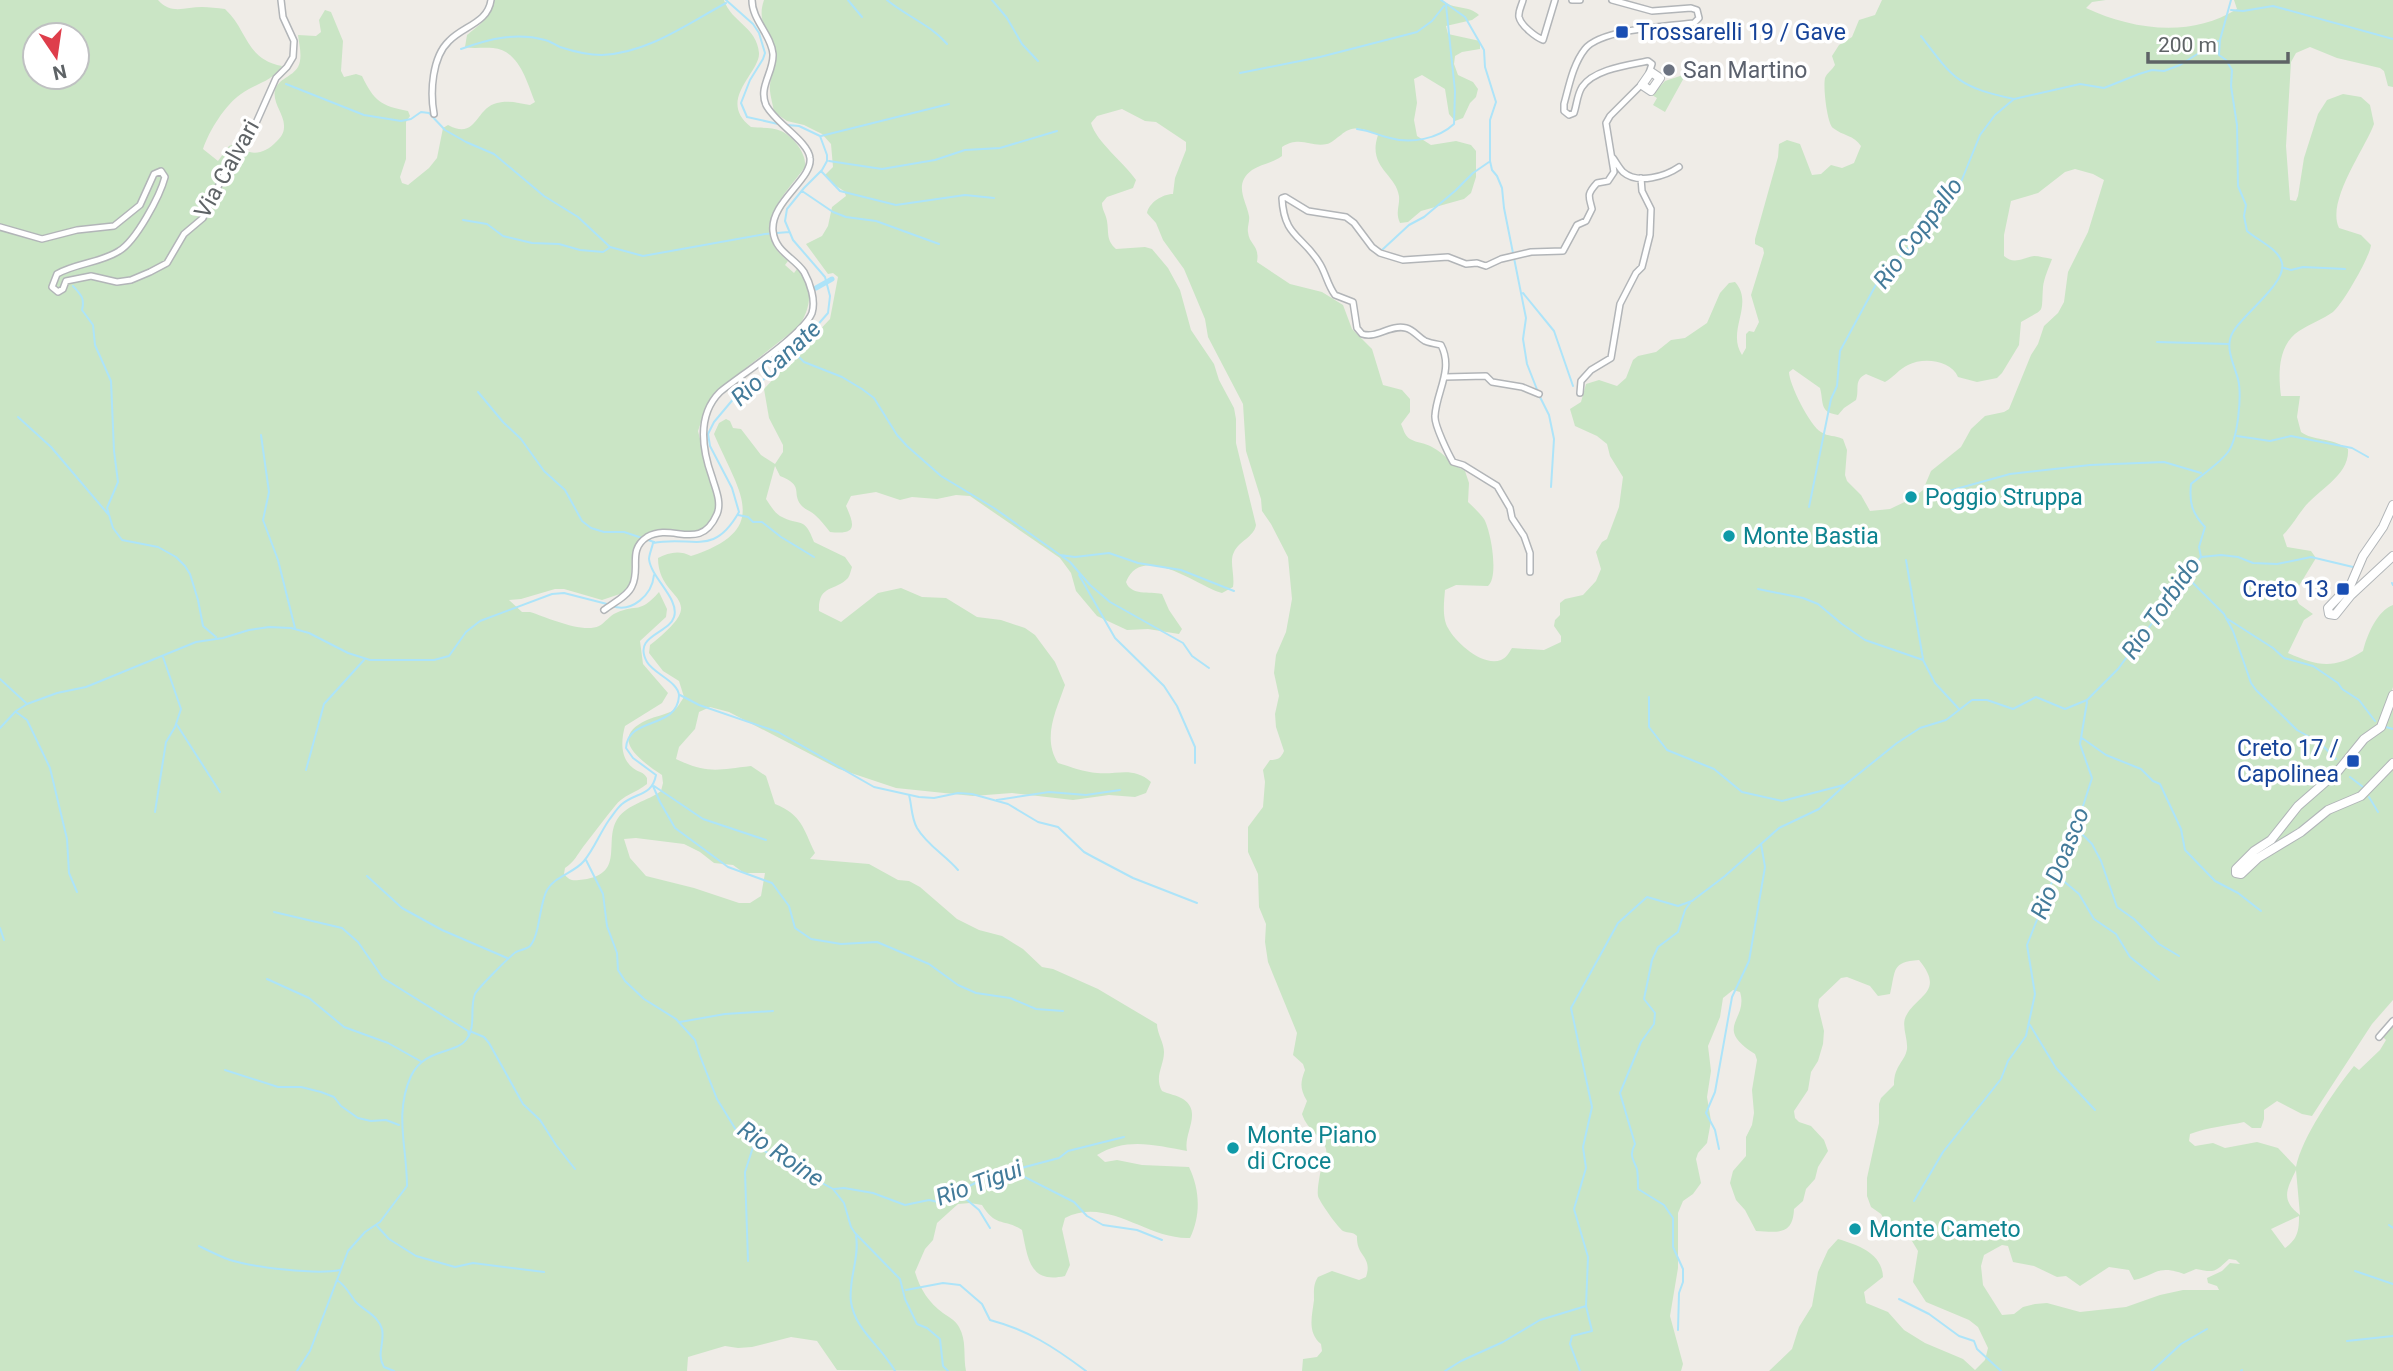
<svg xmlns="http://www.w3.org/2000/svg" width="2393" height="1371" font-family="Roboto,sans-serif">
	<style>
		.green { fill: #cae5c5; fill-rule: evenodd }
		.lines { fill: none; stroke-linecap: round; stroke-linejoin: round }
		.stream { stroke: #ade4f9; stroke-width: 2 }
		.canal { stroke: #ade4f9; stroke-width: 5 }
		.street-casing { stroke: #b2b5b8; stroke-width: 8 }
		.secondary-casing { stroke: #b1b5b8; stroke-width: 10 }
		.street { stroke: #fff; stroke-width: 5 }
		.secondary { stroke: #fff; stroke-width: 8 }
		.transit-dot { fill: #1a4fb4; stroke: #fff; stroke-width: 2.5 }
		.worship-dot { fill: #6b7280; stroke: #fff; stroke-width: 2.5 }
		.culture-dot { fill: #0f9aa8; stroke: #fff; stroke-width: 2.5 }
		.labels { text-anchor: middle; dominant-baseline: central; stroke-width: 7; stroke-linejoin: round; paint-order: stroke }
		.transit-label { font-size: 23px; fill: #164399; stroke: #fff; text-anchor: end }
		.worship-label { font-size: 23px; fill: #5b616d; stroke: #fff; text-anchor: start }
		.street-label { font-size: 23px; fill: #5e6366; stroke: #fff }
		.culture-label { font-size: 23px; fill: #0d838f; stroke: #fff; text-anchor: start }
		.water-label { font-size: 24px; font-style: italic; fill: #437b9a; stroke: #fff }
	</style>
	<rect width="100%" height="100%" fill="#efece7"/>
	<path class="green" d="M 0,0 L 158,0 C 171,15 185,7 202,7 C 209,7 217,8 225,9 C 248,30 245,59 282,66 C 272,82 256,83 241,94 C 225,105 209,131 203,149 L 218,161 L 229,146 L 234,144 C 249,156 263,156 277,141 C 281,137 284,133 284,127 C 285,115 272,103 275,90 C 279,78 292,77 298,67 C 303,58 299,44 298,35 L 316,36 L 321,32 L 319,20 L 325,10 L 331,12 L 343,41 L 341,71 L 344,77 L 356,74 L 362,76 C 374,101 381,106 408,111 L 410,116 L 406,122 L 406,159 L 400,177 L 402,183 L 408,185 L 429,168 L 437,158 L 443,128 L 448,125 C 477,141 475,108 497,103 C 509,100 518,103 530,105 L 535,102 C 527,82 519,50 493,48 C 483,47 474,49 465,47 L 467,35 C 479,25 493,16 494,0 L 724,0 C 731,22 757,27 759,53 C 760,73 716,100 751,127 C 760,128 773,127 781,131 C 793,136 807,154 805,167 C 783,197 747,229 788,261 L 785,265 L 794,273 L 797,269 C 815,284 811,310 798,327 L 715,392 L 706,407 L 698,431 L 715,497 L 716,507 L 712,519 L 704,530 L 695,533 L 650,533 L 635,547 L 632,557 L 631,583 L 628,589 L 620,594 L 602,600 L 564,589 L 555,589 L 521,599 L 509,600 L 522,612 L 530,612 C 546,617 583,634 599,626 C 605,623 610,615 616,613 C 638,603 639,615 659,592 L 667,609 L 666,617 L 640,641 L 643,664 L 668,693 L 662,703 L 625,726 C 621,740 620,758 633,768 C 639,773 643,771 647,778 L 647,784 C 636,793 623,795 615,806 C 604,819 594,833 583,847 C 577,855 575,861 565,868 L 564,874 C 569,880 572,881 579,880 C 628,876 602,841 618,818 C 628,804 648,801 661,791 L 663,783 L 662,775 C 641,761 607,738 647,720 C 655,716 666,715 674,710 C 678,708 681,701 684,697 L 679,681 L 663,671 L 649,653 L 650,645 C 715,594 658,604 658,558 C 669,552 680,550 691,556 C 773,529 739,493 714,434 L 719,423 L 726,419 L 730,421 L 733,428 L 741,429 L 761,455 L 775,464 L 783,452 L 783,445 L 769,418 L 764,389 L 830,319 L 838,277 L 833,273 L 828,274 L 806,244 L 822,236 L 828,226 L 832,207 L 846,196 L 844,191 L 836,186 L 825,175 L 833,167 L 831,144 L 822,134 L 804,125 L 787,121 L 774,112 C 773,104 769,93 770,85 C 771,74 778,64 775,52 C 770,32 756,23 764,0 L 1442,0 C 1453,10 1469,5 1479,15 L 1472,20 L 1446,26 L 1448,34 L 1480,41 L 1480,49 L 1462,52 L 1455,56 L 1454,64 L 1458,75 L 1473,82 L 1478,89 L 1476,97 L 1470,103 L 1463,118 L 1455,121 L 1449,114 L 1445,89 L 1422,75 L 1414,79 L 1417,103 L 1414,120 L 1417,136 L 1431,145 L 1456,141 L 1471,145 L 1476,151 L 1476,177 L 1471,193 L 1464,199 L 1421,211 L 1408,222 L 1400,223 C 1395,212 1400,206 1399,196 C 1396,174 1367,167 1378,135 C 1365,129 1353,124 1341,135 C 1336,138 1332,143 1327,144 C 1311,148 1301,135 1282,147 L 1282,156 C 1273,163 1261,164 1252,170 C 1233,184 1246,200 1249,216 C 1250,221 1247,227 1248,232 C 1249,245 1260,245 1257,262 L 1290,284 L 1322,292 L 1343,305 L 1352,329 L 1372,349 L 1383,385 L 1402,390 L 1410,399 L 1410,412 L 1401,424 C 1404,430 1404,435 1410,439 C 1417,443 1426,443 1432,447 C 1445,454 1452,465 1465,471 L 1469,483 L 1468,502 C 1473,507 1480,513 1484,519 C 1491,531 1499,577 1488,586 L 1456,585 L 1445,590 C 1444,602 1442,618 1448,628 C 1456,643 1483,667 1501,660 C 1506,658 1509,653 1512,648 L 1544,650 L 1561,642 L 1561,636 L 1554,626 L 1555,620 L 1560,615 L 1560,603 L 1565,599 L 1583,595 L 1596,581 L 1601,569 L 1596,552 L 1602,542 L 1607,539 L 1619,507 L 1623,477 L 1610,456 L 1607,444 L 1597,436 L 1575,426 L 1570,409 L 1581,402 L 1586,384 L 1599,380 L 1617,386 L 1626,378 L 1633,360 L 1638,356 L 1656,352 L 1671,340 L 1685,338 L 1707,323 L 1720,293 L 1729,283 L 1735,282 C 1755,304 1726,331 1742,355 L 1746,348 L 1746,334 L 1749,331 L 1754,332 L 1759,322 L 1751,295 L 1764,253 L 1763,248 L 1755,244 L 1755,239 L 1778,157 L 1779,144 L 1787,140 L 1800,144 L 1812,175 L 1821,174 L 1831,165 L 1842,168 L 1854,163 L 1861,146 C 1854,135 1843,136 1833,128 C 1827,123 1823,87 1825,78 C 1827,73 1832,70 1835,65 L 1832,56 L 1839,45 L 1852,37 L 1859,20 L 1875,15 L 1882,0 L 2106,0 L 2092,2 L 2086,8 C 2133,30 2191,38 2237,9 L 2234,0 L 2393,0 L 2393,87 L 2388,86 L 2384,71 L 2380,68 L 2337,58 L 2310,47 L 2296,53 L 2291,62 L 2286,146 L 2290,200 L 2296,201 L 2298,196 L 2304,158 L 2318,114 L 2327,100 L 2343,94 L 2361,97 L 2370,105 L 2374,124 C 2365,149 2326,201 2339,228 L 2361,235 L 2371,245 C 2370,257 2342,305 2333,312 C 2323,319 2310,324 2299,331 C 2278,345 2278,373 2281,396 L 2300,396 L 2297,417 L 2301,432 C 2313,441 2331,437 2348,449 C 2350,476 2317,490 2303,509 C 2296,518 2291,527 2283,535 L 2287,547 L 2311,551 L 2316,558 L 2294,594 L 2299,604 L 2313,614 L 2304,620 L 2288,653 C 2318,666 2333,670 2363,651 C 2367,635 2377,611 2393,605 L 2393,687 L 2381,722 L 2336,769 L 2296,804 L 2269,838 L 2232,870 L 2235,877 L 2242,877 L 2260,860 L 2303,834 L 2330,812 L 2363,798 L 2393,767 L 2393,1000 L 2372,1024 L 2312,1116 L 2302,1114 L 2277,1101 L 2264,1110 L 2264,1119 L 2261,1128 L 2252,1128 L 2244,1122 C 2226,1126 2208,1127 2190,1134 L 2189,1141 L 2195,1146 L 2213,1143 L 2225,1148 L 2257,1142 L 2278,1148 L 2296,1167 C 2302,1137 2334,1091 2354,1066 L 2359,1070 L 2380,1050 L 2386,1040 L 2383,1037 L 2393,1026 L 2393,1371 L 1769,1371 L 1792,1349 L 1799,1327 L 1812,1306 L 1818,1272 L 1828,1250 L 1838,1239 C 1858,1245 1882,1253 1883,1277 L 1864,1292 L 1866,1303 L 1888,1312 L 1904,1330 L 1925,1343 L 1963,1359 L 1975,1370 L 1985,1360 L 1988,1348 L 1978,1327 L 1969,1320 L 1926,1302 L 1913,1282 L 1918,1251 L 1912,1241 L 1890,1230 L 1881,1214 L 1871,1207 L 1867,1196 L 1867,1178 L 1879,1123 L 1879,1104 L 1881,1098 L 1894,1085 C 1894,1065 1905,1062 1907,1049 C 1908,1038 1901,1026 1906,1016 C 1918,994 1945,992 1919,960 C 1891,962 1896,970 1890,994 L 1878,996 L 1870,986 L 1847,977 L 1841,978 L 1819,999 L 1818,1006 L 1824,1031 L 1823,1044 L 1818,1061 L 1811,1072 L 1808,1090 L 1794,1111 L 1795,1118 L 1799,1122 L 1811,1126 L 1824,1140 L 1828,1151 L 1818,1167 L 1815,1179 L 1806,1189 L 1803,1201 L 1794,1209 C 1793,1236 1777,1232 1756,1231 L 1745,1210 L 1736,1200 L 1730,1183 L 1733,1171 L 1746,1156 L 1746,1137 L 1752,1125 L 1754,1113 L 1752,1090 L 1757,1060 L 1755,1054 C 1712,1027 1749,1020 1740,992 L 1733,990 L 1723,998 L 1720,1017 L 1708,1046 L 1711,1071 L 1707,1097 L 1711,1121 L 1707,1143 L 1698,1153 L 1696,1159 L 1701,1183 L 1693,1194 L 1683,1201 L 1678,1213 L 1678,1268 L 1670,1316 L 1683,1364 L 1681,1371 L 1302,1371 L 1303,1359 L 1317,1357 L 1322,1351 L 1321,1344 C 1307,1332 1312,1317 1314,1300 C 1314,1291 1313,1285 1318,1277 L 1332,1271 L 1359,1280 L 1366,1277 C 1373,1256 1356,1257 1357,1236 C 1352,1231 1349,1234 1343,1231 C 1338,1228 1319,1201 1318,1196 C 1317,1189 1319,1181 1320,1174 C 1322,1165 1328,1158 1326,1149 C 1323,1136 1308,1132 1302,1114 L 1307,1101 C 1300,1089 1300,1083 1305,1070 L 1303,1064 L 1293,1055 L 1297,1033 L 1268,962 L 1265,942 L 1266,924 L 1259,907 L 1258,874 L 1248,852 L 1248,827 L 1263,807 L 1265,782 L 1263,770 L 1270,760 C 1278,760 1281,758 1284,751 L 1276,727 L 1275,714 L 1279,696 L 1274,673 L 1276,655 L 1286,632 L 1292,599 L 1288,557 L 1271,524 L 1262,511 L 1261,499 L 1246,451 L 1243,404 L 1208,337 L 1205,319 L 1184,269 L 1163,240 L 1156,223 L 1147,213 C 1149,203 1162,194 1173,194 L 1175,178 L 1186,150 L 1186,142 L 1156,122 L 1145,121 L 1122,109 L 1097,116 L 1091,123 C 1097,143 1123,161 1136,180 L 1133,188 L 1107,197 L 1102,203 C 1102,210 1106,214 1107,221 C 1109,233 1106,240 1116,249 L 1145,247 L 1152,249 L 1168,268 L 1180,290 L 1191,330 L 1214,364 L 1219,380 L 1234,408 L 1236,419 L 1236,443 L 1256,525 C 1254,537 1239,541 1234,552 C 1229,561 1235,575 1233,587 L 1222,593 C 1199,587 1142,541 1126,582 C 1131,596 1149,591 1162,594 L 1169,610 L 1182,629 L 1179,634 L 1148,629 L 1127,630 L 1097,616 L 1076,591 L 1071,573 L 1060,558 L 970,496 L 956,495 L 937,499 L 912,497 L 900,500 L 876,492 L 851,496 L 846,506 C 855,526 857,535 830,532 C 825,526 821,520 815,515 C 811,511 805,510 801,505 C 791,492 805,486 780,476 L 775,466 L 766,499 C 770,505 774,512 780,516 C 800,527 804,515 814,542 L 845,557 L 852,567 C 851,570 850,575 848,578 C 835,592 818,584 819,611 L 841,622 L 878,593 L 901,588 L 922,597 L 946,598 L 977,617 L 1001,620 L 1025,628 L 1035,635 L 1055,662 L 1065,685 C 1056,711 1042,738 1058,763 C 1071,767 1084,772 1097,773 C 1118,775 1133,766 1151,782 L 1146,793 L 1135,797 L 1109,795 L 1073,800 L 1012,793 L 973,796 L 896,788 L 839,769 L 729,712 L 710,707 L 699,712 L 695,729 L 679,747 L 676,759 C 708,774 717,770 751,766 L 766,776 L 775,804 C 802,815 803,828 815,853 L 810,859 L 869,864 L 898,880 L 909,881 L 920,887 L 957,919 L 979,930 L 1002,936 L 1023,949 L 1042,967 L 1053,969 L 1098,989 L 1157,1024 C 1157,1033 1164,1043 1164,1052 C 1164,1066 1154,1076 1162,1091 C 1168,1094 1177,1095 1183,1099 C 1203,1112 1183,1133 1187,1151 C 1155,1145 1126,1137 1097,1155 L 1105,1162 L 1117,1160 L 1142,1165 L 1189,1167 C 1200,1190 1201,1215 1190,1238 C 1147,1240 1108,1196 1065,1218 L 1062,1229 L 1070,1265 L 1065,1276 C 1029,1284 1028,1258 1022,1230 C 1004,1218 996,1228 982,1205 L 970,1203 L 958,1204 L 937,1223 L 933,1240 L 925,1249 L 915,1272 C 920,1289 929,1303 943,1313 C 950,1318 955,1320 959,1327 C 967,1341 963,1356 966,1371 L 837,1370 L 817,1341 L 791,1337 L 752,1347 L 738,1348 L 725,1346 L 688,1357 L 687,1371 L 0,1371 ZM 35,35 L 77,35 L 77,77 L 35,77 ZM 2075,169 L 2093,174 L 2104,180 L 2088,232 L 2068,272 L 2064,302 L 2058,313 L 2044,326 L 2038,344 L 2031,355 L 2009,409 L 2004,412 L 1985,416 L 1971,429 L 1961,447 L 1931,471 L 1923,490 L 1913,498 L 1890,509 L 1870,511 L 1861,495 L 1847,481 L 1845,475 L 1847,450 L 1843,439 C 1835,435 1828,437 1821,432 C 1810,426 1789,384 1789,372 L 1793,369 L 1820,388 C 1824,403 1819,412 1838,415 L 1844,408 L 1856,400 C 1860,390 1853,380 1866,374 L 1885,382 C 1894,377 1899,369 1908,365 C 1923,357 1951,360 1958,377 L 1977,382 L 1997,378 L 2002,373 L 2019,345 L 2021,322 C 2046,307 2041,316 2043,287 C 2044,278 2049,267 2052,259 C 2046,258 2039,256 2034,256 C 2022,258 2014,265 2004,256 L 2004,235 L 2011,201 L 2038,193 L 2065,172 ZM 636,838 L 684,844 L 700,852 L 714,863 L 733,865 L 744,873 L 765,873 L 761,896 L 750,903 L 739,903 L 694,888 L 646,876 L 630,858 L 624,839 ZM 2296,1170 L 2300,1215 C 2280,1200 2287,1189 2296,1170 ZM 2299,1216 C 2299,1230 2298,1239 2285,1248 L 2271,1229 ZM 2002,1245 L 2008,1246 L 2013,1262 L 2034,1266 L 2057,1277 L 2066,1276 L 2080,1286 L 2109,1267 L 2129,1270 L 2134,1280 C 2157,1275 2157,1264 2184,1274 L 2196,1269 C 2215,1273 2215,1272 2229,1259 L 2236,1260 L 2240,1264 L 2230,1263 L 2222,1271 L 2207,1278 L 2208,1283 L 2217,1286 L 2219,1290 L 2183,1290 L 2160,1295 L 2126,1307 L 2080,1312 L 2047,1303 L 2035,1304 L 2023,1307 L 2014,1314 L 2002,1315 L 1983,1285 L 1981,1266 L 1984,1255 Z
		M 1686,74 L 1665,112 L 1653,105 L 1657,98 L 1652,95 L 1665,81 Z
		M 2393,704 L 2393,759 L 2360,793 L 2299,829 L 2240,871 L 2366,742 L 2386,725 Z"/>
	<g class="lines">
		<path class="stream" d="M 726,0 L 753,24 L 759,33 L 765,53 L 763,59 L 750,80 L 741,103 L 747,117 L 778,124
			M 848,0 L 862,17
			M 887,0 C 906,16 931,25 947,44
			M 992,0 L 1007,18 L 1022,44 L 1038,61
			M 1441,0 L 1465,17 L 1484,50 L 1485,67 L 1496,102 L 1490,120 L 1490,161 L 1492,170 L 1497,176 L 1502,188 L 1504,208 L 1526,318 L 1523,339 L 1527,364 L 1538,392
			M 2231,10 L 2243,11 L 2273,6 L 2393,39
			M 1921,36 C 1954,80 1959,87 2014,99
			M 461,49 C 489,39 515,32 545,40 C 550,41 555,45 560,47 C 572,51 589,55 602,55 C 648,53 687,24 726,3
			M 1240,73 L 1320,57 L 1417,32 L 1432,21 L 1444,6
			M 286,84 L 364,115 L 401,121 L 411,119 L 421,112 L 429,113 L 445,130 L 466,142 L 494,154 L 544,196 L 578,217 L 610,247 L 643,256 L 765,234 L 789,232
			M 1357,129 C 1373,131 1376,135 1390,138 C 1411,144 1438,139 1454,124 L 1455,91 L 1446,5
			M 821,136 L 949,104
			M 829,161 L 882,169 L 935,160 L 965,150 L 1000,148 L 1057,131
			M 821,171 L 840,191 L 896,205 L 965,195 L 994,198
			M 802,191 L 833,212 L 846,217 L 876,221 L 939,244
			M 463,220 L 487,224 L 503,236 L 532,243 L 559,244 L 580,250 L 603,252 L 609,248
			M 1382,250 L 1409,225 L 1424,217 L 1455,191 L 1473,173 L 1489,162
			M 2284,268 L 2291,270 L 2303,267 L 2345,269
			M 73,286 C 81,295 85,298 82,310 L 93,325 L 95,345 L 111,381 L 114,451 L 118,482 L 107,508 L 113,528 L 122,540 L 158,547 L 176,557 L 185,566 L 190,574 L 198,600 L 203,626 L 216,637
			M 1523,293 L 1554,331 L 1573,386
			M 2157,342 L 2229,344
			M 793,351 L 804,362 L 842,377 L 862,389 L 874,398 L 897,435 L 907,446 L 941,476 L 994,508 L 1070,562 L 1090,585 L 1110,602 L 1183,643 L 1192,656 L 1209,668
			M 478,392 L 503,422 L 521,439 L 544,471 L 565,490 L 582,521 L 591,528 L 604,532 L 624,532 L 654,542
			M 1540,397 L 1549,415 L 1554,439 L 1551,487
			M 18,417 L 51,447 L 108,514
			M 261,435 L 269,492 L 263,520 L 278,560 L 295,628
			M 2237,436 L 2270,441 L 2291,436 L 2352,448 L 2368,457
			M 1938,494 L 2010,474 L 2090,465 L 2164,462 L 2201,473
			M 1809,507 L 1831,399 L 1837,386 L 1840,351 L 1878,281 L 1910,246 L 1919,226 L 1929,215 L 1961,182 L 1980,135 L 1995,115 L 2014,99 L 2080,84 L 2104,88 L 2139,74 L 2152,70 L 2164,71 L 2180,65 L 2218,41
			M 738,515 L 748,517 L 753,522 L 762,522 L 781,537 L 814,557
			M 1060,555 L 1075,557 L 1109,553 L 1138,563 L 1181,570 L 1234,591
			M 2201,557 L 2221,555 L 2238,557 L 2253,563 L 2277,564 L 2311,557 L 2353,567
			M 1906,560 L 1923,659
			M 1079,575 L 1115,638 L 1164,686 L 1177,706 L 1195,747 L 1195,763
			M 2186,576 L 2224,614 L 2233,631 L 2251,683 L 2256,690 L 2297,730 L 2320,743 L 2336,759
			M 2392,583 L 2393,585
			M 1758,589 L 1803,598 L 1818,604 L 1842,624 L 1865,640 L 1923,660 L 1935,683 L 1959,709
			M 612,606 C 632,613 652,595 654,575
			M 2226,618 L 2273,648 L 2284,658 L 2313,666 L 2338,683 L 2342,689 L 2359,700 L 2375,721
			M 0,679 L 26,703
			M 680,695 L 699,705 L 778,732 L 874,787 L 919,797 L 934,798 L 958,793 L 972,794 L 1008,804 L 1038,822 L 1058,827 L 1084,852 L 1095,858 L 1133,878 L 1197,903
			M 1649,697 L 1649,727 L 1667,750 L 1714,769 L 1742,792 L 1782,801 L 1844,785
			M 16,712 L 27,720 L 50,768 L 67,839 L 69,873 L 77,892
			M 177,725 L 220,792
			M 2386,727 L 2393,729
			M 0,728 L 16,711 L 27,704 L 57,693 L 86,687 L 196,642 L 223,638 L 249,630 L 269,627 L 291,628 L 309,633 L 348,653 L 370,660 L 434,660 L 449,656 L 466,632 L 480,621 L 552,594 L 564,593 L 607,604
			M 2082,738 L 2106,755 L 2141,769 L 2153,781 L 2160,784 L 2181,829 L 2185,850 L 2215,881 L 2238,893 L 2261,911
			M 306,770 L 324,704 L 364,660
			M 2350,777 L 2363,787
			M 653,786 L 660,802 L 675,828 L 728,867 L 772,883 L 789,906 L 795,928 L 811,939 L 841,944 L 877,942 L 929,964 L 958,985 L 976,993 L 1010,998 L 1036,1009 L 1063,1011
			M 654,786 L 703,819 L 766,840
			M 909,795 C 912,806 911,817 917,828 C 927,845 945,855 958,870
			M 2369,797 L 2378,812
			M 997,800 L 1049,792 L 1086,795 L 1120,790
			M 155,812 L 166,742 L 175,727 L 181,709 L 163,657
			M 2074,826 L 2092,844 L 2101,861 L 2117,907 L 2134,919 L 2159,944 L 2179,956
			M 586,860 L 603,894 L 607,926 L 617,953 L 618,970 L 625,981 L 644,999 L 676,1019 L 695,1040 L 700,1056 L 717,1099 L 736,1130 L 761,1149 L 833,1189 L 844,1203 L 851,1227 L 855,1233 L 900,1279 L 905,1299 L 917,1324 L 927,1328 L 940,1339 L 943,1366 L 948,1371
			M 2054,873 L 2079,894 L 2094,919 L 2116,934 L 2130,957 L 2159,980
			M 367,876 L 402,908 L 442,930 L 507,958
			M 274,912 L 342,928 L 358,942 L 383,978 L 468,1031 L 469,1036
			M 0,928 L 4,940
			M 267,979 L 309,998 L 344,1027 L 388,1043 L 422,1062
			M 680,1022 L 725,1014 L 773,1011
			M 2030,1025 L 2056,1068 L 2095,1110
			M 472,1032 L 484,1037 L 489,1043 L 523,1104 L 540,1120 L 556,1145 L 575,1169
			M 225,1070 L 278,1087 L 301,1087 L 321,1092 L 334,1097 L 341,1106 L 358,1118 L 371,1121 L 386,1120 L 399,1125
			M 1719,1149 L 1715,1130 L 1706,1113 L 1715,1092 L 1732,997 L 1749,961 L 1765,867 L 1761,844
			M 1013,1171 L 1074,1202 L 1087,1216 L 1103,1225 L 1137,1230 L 1162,1240
			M 834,1189 L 844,1188 L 873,1193 L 905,1205 L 929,1200 L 938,1202 L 987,1177 L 1059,1158 L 1068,1151 L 1124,1137
			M 943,1201 L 966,1199 L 979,1210 L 990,1228
			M 1914,1201 L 1943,1152 L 2001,1079 L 2008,1061 L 2026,1036 L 2035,994 L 2027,945 L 2052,882 L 2056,858 L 2083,806 L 2092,778 L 2080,744 L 2087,702
			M 2389,1225 L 2393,1228
			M 377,1226 L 389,1239 L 416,1256 L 455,1267 L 473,1263 L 544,1272
			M 856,1236 C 860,1257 848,1280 851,1302 C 855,1330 882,1347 895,1371
			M 199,1246 C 209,1251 219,1256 230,1260 C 253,1267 316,1275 340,1270
			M 748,1261 L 745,1172 L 754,1144
			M 2355,1271 L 2393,1284
			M 337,1280 C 346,1286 349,1293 355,1301 C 364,1311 378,1315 382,1329 C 385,1343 376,1354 384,1367 L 394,1371
			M 906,1290 L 943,1283 L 960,1285 L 982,1304 L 990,1320 C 1028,1330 1054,1347 1086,1371
			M 1899,1299 L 1929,1314 L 1959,1336 L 1974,1341 L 1977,1349 L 2001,1371
			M 1678,1330 L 1679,1293 L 1683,1282 L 1683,1269 L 1673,1247 L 1673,1218 L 1664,1205 L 1638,1189 C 1638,1182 1638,1175 1637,1169 C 1633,1159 1629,1155 1635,1144 L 1620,1093 L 1641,1042 L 1654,1024 L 1655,1013 L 1644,999 L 1652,960 L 1658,947 L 1678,932 L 1685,910 L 1690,903
			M 2347,1341 L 2393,1336
			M 297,1371 L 310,1351 L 348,1251 L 365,1232 L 380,1222 L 407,1186 C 407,1147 394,1114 411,1076 C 424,1048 456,1054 466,1040 C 477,1026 469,1009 475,994 C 478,988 510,956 516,952 C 520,950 527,949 530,946 C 540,935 539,905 547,890 C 555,876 574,873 584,861 C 594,849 600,833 609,820 C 613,815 617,808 622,804 C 637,792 652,796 656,775 L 633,758 L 626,748 C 628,716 677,730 679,696 C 679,682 654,674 647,662 C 632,635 669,634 674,617 C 680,599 651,578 649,559 C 649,555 652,548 653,543 C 693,535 713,558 739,512 L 732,488 L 710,446 L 708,434 L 714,422 L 735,397 L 760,383 L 807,337 L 828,313 L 830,296 L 825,277 L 793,240 L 785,221 L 787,209 L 804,188 L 822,170 L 827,161 L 827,155 L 820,136 L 799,126 L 787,125
			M 1445,1371 L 1461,1361 L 1503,1342 L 1540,1320 L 1586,1306
			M 1580,1371 L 1570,1344 L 1572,1336 L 1592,1331 L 1586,1306 L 1588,1257 L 1574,1209 L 1586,1168 L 1583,1147 L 1592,1107 L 1571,1008 L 1618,923 L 1647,897 L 1678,906 L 1692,901 L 1725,876 L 1779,828 L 1819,809 L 1846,784 L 1897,743 L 1920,728 L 1946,720 L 1972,700 L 1987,700 L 2013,709 L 2036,697 L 2065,709 L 2087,700 L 2118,669 L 2201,557 L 2199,547 L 2205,527 C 2192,513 2189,503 2191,484 C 2203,474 2219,464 2228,452 C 2238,439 2242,395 2238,379 C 2234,364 2224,347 2233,332 C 2242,315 2287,283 2282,263 C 2279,249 2257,240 2247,231 L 2244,216 L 2246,205 L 2238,186 L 2237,125 L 2231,86 L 2232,70 L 2226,60 L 2219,55 L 2220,40 L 2231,0
			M 2152,1371 L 2181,1344 L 2207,1329
			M 2241,1371 L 2242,1370"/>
		<path class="canal" d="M 816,288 L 832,279"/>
		<g class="street-casing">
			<path id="street" d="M 1523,0 C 1522,5 1518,11 1519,17 C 1521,26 1536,37 1543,40 L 1555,0
				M 1572,0 L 1580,0
				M 1612,0 L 1652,11 L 1691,8 L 1697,10 L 1699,18 L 1694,23 C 1668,26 1601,29 1585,49 C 1573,64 1569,86 1564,104 L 1564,111 L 1569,115 L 1574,113 C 1577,104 1577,95 1582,87 C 1594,69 1629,65 1648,61 L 1652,64 L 1649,73
				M 434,114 C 430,92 432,57 449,41 C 463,26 488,23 491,0
				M 1613,158 C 1616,162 1619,168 1623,172 C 1638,185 1666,176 1679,167
				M 0,227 L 42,239 L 77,230 L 114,226 L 140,205 L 154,174 L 161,171 L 165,177 C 160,196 136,241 119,251 C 100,263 76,263 57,274 L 52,287 L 58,292 L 63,289 L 66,281 L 91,276 L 117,282 L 131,280 L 150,272 L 167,263 L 184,234 L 203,218 L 231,160 L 248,141 L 276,78 L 287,67 L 293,57 L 294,41 L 283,17 L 281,0
				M 1445,377 L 1486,376 L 1492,382 L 1522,387 L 1539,394
				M 1580,393 L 1581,381 L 1591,370 L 1611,358 L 1620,304 L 1636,273 L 1642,267 L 1650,235 L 1651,209 L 1642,191 L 1641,178
				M 1530,572 L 1530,553 L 1524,536 L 1512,518 L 1510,508 L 1497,486 L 1463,465 L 1453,462 C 1449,455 1434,425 1435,416 C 1436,392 1454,370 1441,345 C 1436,344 1430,343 1425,341 C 1418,337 1414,330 1406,328 C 1390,324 1377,339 1362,334 L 1357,328 L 1353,302 L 1335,295 C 1328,286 1326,274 1320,264 C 1303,235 1284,238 1282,198 L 1285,197 L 1308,211 L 1346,217 L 1354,223 L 1372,247 L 1380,253 L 1403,260 L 1448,257 L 1466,264 L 1477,263 L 1486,266 L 1501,259 L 1531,252 L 1563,251 L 1577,225 L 1586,221 L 1592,209 C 1589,196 1586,195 1597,183 L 1608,181 L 1614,172 L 1606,123 L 1610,116 L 1642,84
				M 604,610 C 613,603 628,596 632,586 C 641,569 627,550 647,537 C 673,522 700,553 717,514 C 722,502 715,488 712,477 C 702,449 697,415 720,392 C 741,375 803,335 812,313 C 816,300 810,283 804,272 C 794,257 775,252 773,231 C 770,202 813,179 810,158 C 808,141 775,123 766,105 C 758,87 774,72 773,54 C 771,34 752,20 752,0
				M 2379,1037 L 2393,1021"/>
		</g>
		<g class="secondary-casing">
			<path id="secondary" d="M 1651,72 L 1660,78 L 1651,91 L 1642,85 Z
				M 2393,505 L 2383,527 L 2363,556 L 2351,584 L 2328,608 L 2329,614 L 2335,615 L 2351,595 L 2393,556
				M 2393,695 L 2381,727 L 2364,739 L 2338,771 L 2298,806 L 2271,840 L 2254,851 L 2236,869 L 2236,873 L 2241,874 L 2258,858 L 2301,832 L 2328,810 L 2361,796 L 2393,763"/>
		</g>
		<use href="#street" class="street"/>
		<use href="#secondary" class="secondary"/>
	</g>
	<g class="transit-dot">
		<rect x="1615" y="25" width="14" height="14" rx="3.5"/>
		<rect x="2336" y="582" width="14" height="14" rx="3.5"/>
		<rect x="2346" y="754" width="14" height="14" rx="3.5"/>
	</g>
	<circle class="worship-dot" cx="1669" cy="70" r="7"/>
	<g class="culture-dot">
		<circle cx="1911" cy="497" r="7"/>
		<circle cx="1729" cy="536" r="7"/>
		<circle cx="1233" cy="1148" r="7"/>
		<circle cx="1855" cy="1229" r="7"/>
	</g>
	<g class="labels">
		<g class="transit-label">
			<text x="1636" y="32" text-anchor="start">Trossarelli 19 / Gave</text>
			<text x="2329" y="589">Creto 13</text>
			<text x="2339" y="748">Creto 17 /<tspan x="2339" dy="26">Capolinea</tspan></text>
		</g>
		<g class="worship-label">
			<text x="1683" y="70">San Martino</text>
		</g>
		<g class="street-label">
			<text transform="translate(227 169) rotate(-61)">Via Calvari</text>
		</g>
		<g class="culture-label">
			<text x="1925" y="497">Poggio Struppa</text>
			<text x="1743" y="536">Monte Bastia</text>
			<text x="1247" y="1135">Monte Piano<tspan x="1247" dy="26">di Croce</tspan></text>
			<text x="1869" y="1229">Monte Cameto</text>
		</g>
		<g class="water-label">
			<text transform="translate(1918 233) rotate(-53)">Rio Coppallo</text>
			<text transform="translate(776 363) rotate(-43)">Rio Canate</text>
			<text transform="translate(2161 608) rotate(-55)">Rio Torbido</text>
			<text transform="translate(2060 863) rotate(-68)">Rio Doasco</text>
			<text transform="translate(781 1154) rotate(34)">Rio Roine</text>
			<text transform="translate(979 1183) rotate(-20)">Rio Tigui</text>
		</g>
	</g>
	<g transform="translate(56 56) rotate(167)"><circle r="33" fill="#ffffff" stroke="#bfc1c2" stroke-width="2"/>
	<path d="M0-5L12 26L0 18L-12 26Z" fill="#de3e4b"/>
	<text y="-10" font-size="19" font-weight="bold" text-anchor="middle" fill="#5e6366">N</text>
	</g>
	<path d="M2148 52v10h140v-10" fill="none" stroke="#5e6366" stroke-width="3.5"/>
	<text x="2158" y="52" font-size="21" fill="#5e6366" stroke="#ffffff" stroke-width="5" paint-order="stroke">200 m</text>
</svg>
